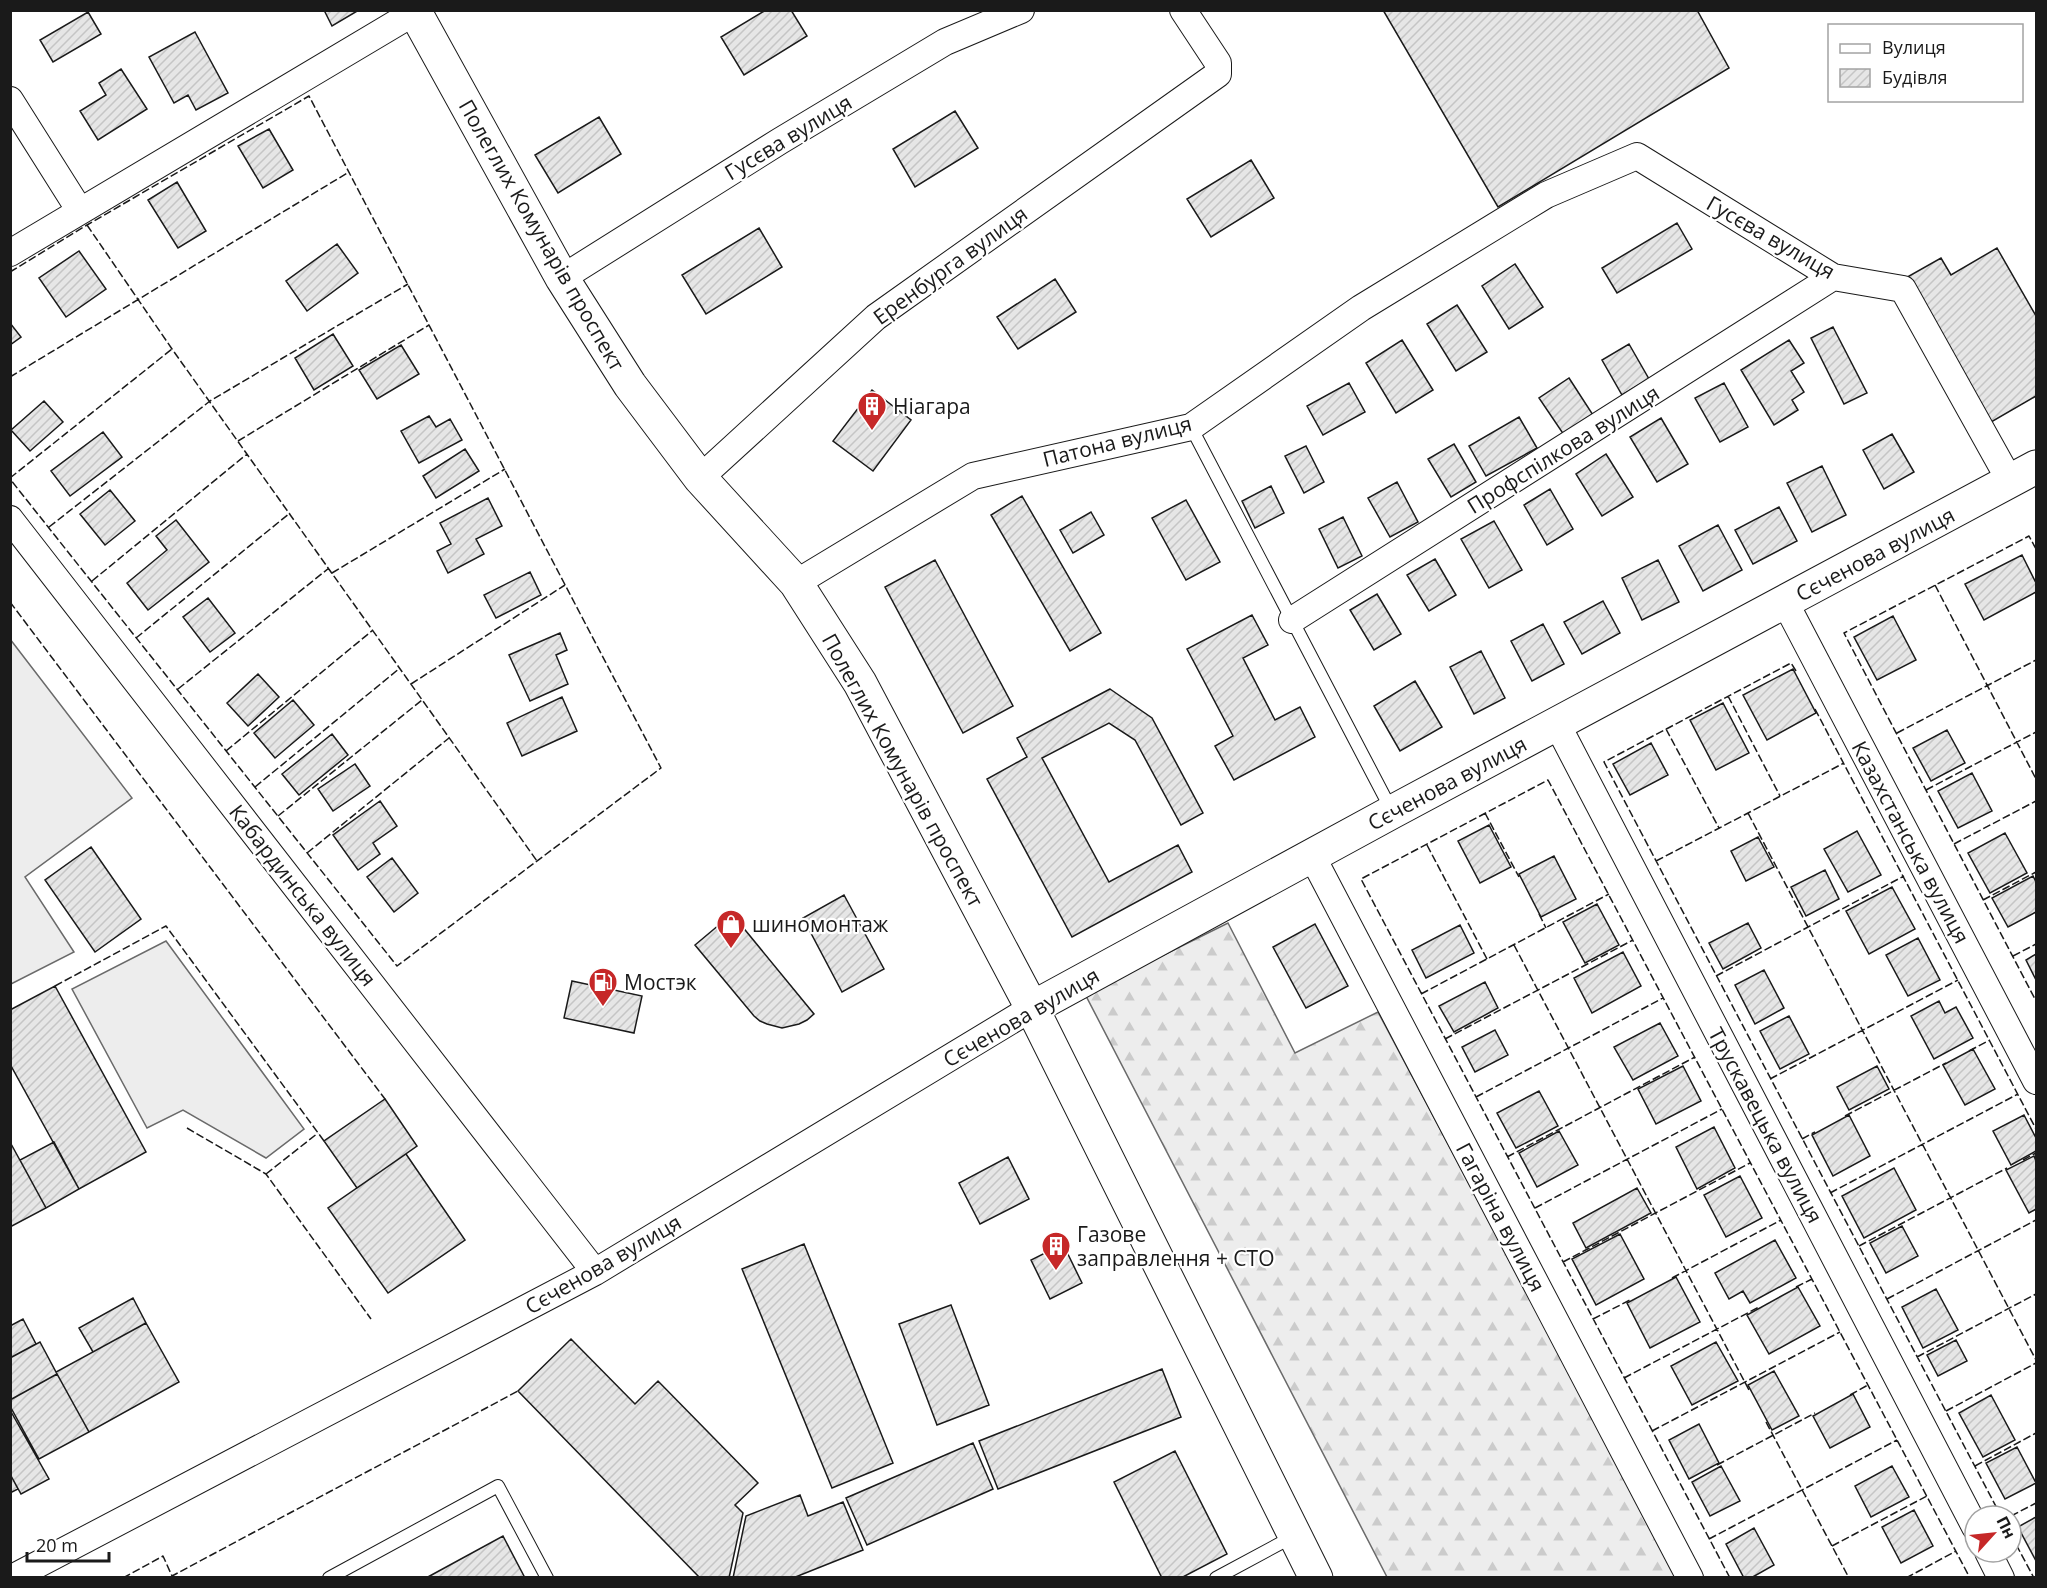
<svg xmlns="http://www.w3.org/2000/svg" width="2047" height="1588" font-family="'Open Sans',sans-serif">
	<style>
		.built { fill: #ededed; stroke: #6a6a6a; stroke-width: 1.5 }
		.forest { fill: url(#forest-firs); stroke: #6a6a6a; stroke-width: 1.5 }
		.building { fill: url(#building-hatch); stroke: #1a1a1a; stroke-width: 1.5 }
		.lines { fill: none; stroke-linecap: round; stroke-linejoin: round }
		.lane-casing { stroke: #1a1a1a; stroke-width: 14 }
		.street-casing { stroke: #1a1a1a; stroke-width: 28 }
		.secondary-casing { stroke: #1a1a1a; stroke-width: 35 }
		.primary-casing { stroke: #1a1a1a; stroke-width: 35 }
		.lane { stroke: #fff; stroke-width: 12 }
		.street { stroke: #fff; stroke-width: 26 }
		.secondary { stroke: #fff; stroke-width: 33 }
		.primary { stroke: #fff; stroke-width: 33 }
		.fence { stroke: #1a1a1a; stroke-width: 1.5; stroke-dasharray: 8 3; stroke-linecap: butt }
		.labels { text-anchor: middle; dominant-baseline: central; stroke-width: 4.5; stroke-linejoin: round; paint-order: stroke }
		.street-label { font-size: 21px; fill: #1a1a1a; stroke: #fff }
		.poi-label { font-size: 21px; fill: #1a1a1a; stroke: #fff; text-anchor: start }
	</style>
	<defs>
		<pattern id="forest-firs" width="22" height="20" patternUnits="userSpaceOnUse" patternTransform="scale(1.5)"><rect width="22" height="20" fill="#ededed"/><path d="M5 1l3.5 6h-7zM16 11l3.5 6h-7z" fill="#cbcbcb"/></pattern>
		<pattern id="building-hatch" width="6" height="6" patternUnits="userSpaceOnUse" patternTransform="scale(1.5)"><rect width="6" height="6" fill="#e6e6e6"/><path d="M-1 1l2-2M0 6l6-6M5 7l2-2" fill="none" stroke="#c5c5c5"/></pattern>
	</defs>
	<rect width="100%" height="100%" fill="#fff"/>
	<path class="built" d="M 10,639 L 132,798 L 25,877 L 74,952 L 11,984 Z
		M 166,941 L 304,1129 L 266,1158 L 183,1110 L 147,1128 L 72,989 Z"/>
	<path class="forest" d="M 1228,923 L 1295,1053 L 1378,1012 L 1678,1577 L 1387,1577 L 1085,994 Z"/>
	<path class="building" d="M 324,10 L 359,10 L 332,26 Z
		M 766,10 L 791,10 L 807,36 L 744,75 L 721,37 Z
		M 1383,10 L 1697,10 L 1729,68 L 1498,207 Z
		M 88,12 L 101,34 L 53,62 L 40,40 Z
		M 195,32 L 228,93 L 196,110 L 188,95 L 174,103 L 149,57 Z
		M 121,69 L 147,109 L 98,140 L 80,111 L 106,95 L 99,83 Z
		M 955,111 L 978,148 L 915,187 L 893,149 Z
		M 599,117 L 621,154 L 558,193 L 535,155 Z
		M 269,129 L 293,170 L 263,188 L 238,146 Z
		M 1251,160 L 1274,198 L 1211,237 L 1187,199 Z
		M 177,182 L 206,231 L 178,248 L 148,200 Z
		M 1677,223 L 1692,249 L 1617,293 L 1602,268 Z
		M 759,228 L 782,267 L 706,314 L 682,275 Z
		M 337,244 L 358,273 L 307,311 L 286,281 Z
		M 1997,248 L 2036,316 L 2036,396 L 1986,425 L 1902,280 L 1941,258 L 1951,275 Z
		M 79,251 L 106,289 L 66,317 L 39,278 Z
		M 1515,264 L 1543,307 L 1509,329 L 1482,286 Z
		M 1055,279 L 1076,312 L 1018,349 L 997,317 Z
		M 1457,305 L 1487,352 L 1456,371 L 1427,324 Z
		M 10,323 L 21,337 L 10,345 Z
		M 1833,327 L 1867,393 L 1844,404 L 1811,338 Z
		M 333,334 L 353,366 L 314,390 L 295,358 Z
		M 1402,340 L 1433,390 L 1396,413 L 1366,363 Z
		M 1789,340 L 1804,363 L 1791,371 L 1804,392 L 1792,400 L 1798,410 L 1774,425 L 1741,370 Z
		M 1629,344 L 1649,379 L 1622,395 L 1602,360 Z
		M 401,345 L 419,374 L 377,399 L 359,370 Z
		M 1569,378 L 1593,415 L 1564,435 L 1539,398 Z
		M 1349,383 L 1365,412 L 1323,435 L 1307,406 Z
		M 1724,383 L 1748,427 L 1720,442 L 1695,398 Z
		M 872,390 L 911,420 L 873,471 L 833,441 Z
		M 44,401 L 63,422 L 30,451 L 11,430 Z
		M 429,416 L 436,427 L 450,419 L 462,440 L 419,463 L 401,431 Z
		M 1519,417 L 1537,448 L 1486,476 L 1469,446 Z
		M 1661,418 L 1688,464 L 1657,482 L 1630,437 Z
		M 103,432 L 122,457 L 70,496 L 51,471 Z
		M 1892,434 L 1914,472 L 1884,489 L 1863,450 Z
		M 1454,444 L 1476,482 L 1451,497 L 1428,459 Z
		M 1306,446 L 1324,482 L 1304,493 L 1285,456 Z
		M 465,449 L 479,471 L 436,498 L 423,476 Z
		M 1606,454 L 1633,497 L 1602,516 L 1576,474 Z
		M 1822,466 L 1846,515 L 1812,532 L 1787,483 Z
		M 1397,482 L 1418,522 L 1390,537 L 1368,498 Z
		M 1271,486 L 1284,513 L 1255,528 L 1242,501 Z
		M 1550,489 L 1573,529 L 1547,545 L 1524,505 Z
		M 110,490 L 135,521 L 105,545 L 80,514 Z
		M 1022,496 L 1101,633 L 1070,651 L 991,515 Z
		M 488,498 L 502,526 L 476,539 L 484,554 L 448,573 L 437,551 L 451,544 L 440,523 Z
		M 1186,500 L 1220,562 L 1186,580 L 1152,518 Z
		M 1779,507 L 1797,541 L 1753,564 L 1735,530 Z
		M 1091,512 L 1104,535 L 1073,553 L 1060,530 Z
		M 1343,517 L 1362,556 L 1338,568 L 1319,529 Z
		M 176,520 L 209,562 L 148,610 L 127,583 L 167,550 L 156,536 Z
		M 1494,521 L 1522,570 L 1489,588 L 1461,539 Z
		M 1718,525 L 1742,570 L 1703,591 L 1679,546 Z
		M 2022,555 L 2036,583 L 2036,592 L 1984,620 L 1965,584 Z
		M 1435,559 L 1456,595 L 1429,611 L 1407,575 Z
		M 935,560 L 1013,706 L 963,733 L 885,587 Z
		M 1658,560 L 1679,602 L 1642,620 L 1622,578 Z
		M 530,572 L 541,595 L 496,618 L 484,595 Z
		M 1377,594 L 1401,634 L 1374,650 L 1350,610 Z
		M 208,598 L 235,633 L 210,652 L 183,617 Z
		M 1603,601 L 1620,633 L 1582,654 L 1564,622 Z
		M 1252,615 L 1268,645 L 1243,658 L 1275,720 L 1300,707 L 1315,737 L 1234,780 L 1215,746 L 1233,736 L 1187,649 Z
		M 1893,616 L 1916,660 L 1877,680 L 1854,637 Z
		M 1543,624 L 1564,664 L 1532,681 L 1511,641 Z
		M 560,633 L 567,650 L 556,655 L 568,684 L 530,701 L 509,655 Z
		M 1481,651 L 1505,698 L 1474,714 L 1450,667 Z
		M 1793,669 L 1816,713 L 1767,740 L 1743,695 Z
		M 258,674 L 279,697 L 248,726 L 227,703 Z
		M 1415,681 L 1442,727 L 1400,751 L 1374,706 Z
		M 1110,689 L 1152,718 L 1203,813 L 1181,825 L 1135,740 L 1109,723 L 1042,758 L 1109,882 L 1178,845 L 1192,872 L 1072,937 L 987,779 L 1027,757 L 1017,738 Z
		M 562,697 L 577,731 L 522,756 L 507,723 Z
		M 293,700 L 314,725 L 275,758 L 254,733 Z
		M 1723,703 L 1749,753 L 1716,770 L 1690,720 Z
		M 1947,730 L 1965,763 L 1931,781 L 1913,748 Z
		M 332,734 L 348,755 L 299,795 L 282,774 Z
		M 1651,743 L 1668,775 L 1630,795 L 1613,764 Z
		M 355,764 L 370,786 L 333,811 L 318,789 Z
		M 1972,773 L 1992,811 L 1958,828 L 1938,791 Z
		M 380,801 L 397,826 L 373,843 L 380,854 L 358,870 L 333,835 Z
		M 1489,825 L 1511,867 L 1480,883 L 1458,841 Z
		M 1857,831 L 1881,875 L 1848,892 L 1824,849 Z
		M 2005,833 L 2027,873 L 1990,893 L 1968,853 Z
		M 1758,837 L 1774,867 L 1746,881 L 1731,851 Z
		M 91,847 L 141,919 L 95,952 L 45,880 Z
		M 1554,856 L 1576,899 L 1541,917 L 1519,874 Z
		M 392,858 L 418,893 L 394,912 L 367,877 Z
		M 1825,870 L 1839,899 L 1806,916 L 1791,887 Z
		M 2033,876 L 2036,882 L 2036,912 L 2008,927 L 1992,898 Z
		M 1892,887 L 1915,929 L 1869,954 L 1846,911 Z
		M 844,895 L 884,969 L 842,992 L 803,918 Z
		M 1597,904 L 1619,945 L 1585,963 L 1563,922 Z
		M 732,914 L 814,1014 L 807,1020 L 799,1024 L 782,1028 L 767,1024 L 760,1021 L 754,1016 L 695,945 Z
		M 1748,923 L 1761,948 L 1723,969 L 1709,943 Z
		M 1315,924 L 1348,986 L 1306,1008 L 1273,947 Z
		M 1460,925 L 1474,953 L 1426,978 L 1412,950 Z
		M 1918,938 L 1940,980 L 1908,996 L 1886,955 Z
		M 1623,952 L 1641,986 L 1592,1013 L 1574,978 Z
		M 2036,954 L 2036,980 L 2026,960 Z
		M 1764,970 L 1784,1008 L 1755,1024 L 1735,985 Z
		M 572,981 L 642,996 L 634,1033 L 564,1018 Z
		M 1485,982 L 1498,1008 L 1454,1032 L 1439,1006 Z
		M 55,986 L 146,1152 L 79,1189 L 10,1064 L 10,1010 Z
		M 1939,1001 L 1945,1013 L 1956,1007 L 1973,1038 L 1934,1059 L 1911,1016 Z
		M 1789,1016 L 1809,1054 L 1780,1069 L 1760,1031 Z
		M 1660,1023 L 1678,1056 L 1633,1080 L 1614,1047 Z
		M 1495,1030 L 1508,1055 L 1475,1072 L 1462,1047 Z
		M 1973,1049 L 1995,1089 L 1965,1105 L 1943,1065 Z
		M 1683,1066 L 1701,1101 L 1656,1124 L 1638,1089 Z
		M 1877,1066 L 1889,1089 L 1849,1110 L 1837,1087 Z
		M 1539,1091 L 1558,1126 L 1516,1148 L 1497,1113 Z
		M 385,1099 L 417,1146 L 357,1188 L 324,1141 Z
		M 1849,1115 L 1870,1156 L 1833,1176 L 1812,1135 Z
		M 2024,1115 L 2036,1138 L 2036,1151 L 2011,1165 L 1993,1131 Z
		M 1714,1127 L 1735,1168 L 1697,1189 L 1676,1147 Z
		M 1559,1131 L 1578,1165 L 1537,1187 L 1519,1153 Z
		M 10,1142 L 46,1208 L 10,1227 Z
		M 54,1142 L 79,1189 L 46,1208 L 20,1160 Z
		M 406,1154 L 465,1240 L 388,1293 L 328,1208 Z
		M 2034,1156 L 2036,1161 L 2036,1209 L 2029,1213 L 2006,1170 Z
		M 1008,1157 L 1029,1199 L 980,1224 L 959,1183 Z
		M 1894,1168 L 1916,1210 L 1864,1238 L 1842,1196 Z
		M 1740,1176 L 1762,1218 L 1726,1237 L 1704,1195 Z
		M 1637,1188 L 1651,1213 L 1586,1248 L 1573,1223 Z
		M 1902,1226 L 1918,1256 L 1886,1273 L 1870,1243 Z
		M 1620,1234 L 1644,1279 L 1596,1305 L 1572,1259 Z
		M 1775,1240 L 1796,1278 L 1750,1303 L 1743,1291 L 1729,1299 L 1715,1273 Z
		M 804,1244 L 893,1463 L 832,1488 L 742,1269 Z
		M 1063,1244 L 1082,1283 L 1050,1299 L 1031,1260 Z
		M 1676,1277 L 1700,1322 L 1650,1348 L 1627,1303 Z
		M 1798,1287 L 1820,1326 L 1769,1354 L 1747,1315 Z
		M 1936,1289 L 1958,1330 L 1923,1348 L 1902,1307 Z
		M 133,1298 L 146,1323 L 93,1352 L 79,1328 Z
		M 951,1305 L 989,1405 L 937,1425 L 899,1324 Z
		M 23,1319 L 36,1344 L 10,1358 L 10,1326 Z
		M 146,1323 L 179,1382 L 89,1432 L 56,1372 Z
		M 571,1339 L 635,1404 L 658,1381 L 758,1483 L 735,1505 L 743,1513 L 729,1578 L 700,1578 L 518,1391 Z
		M 1956,1340 L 1967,1361 L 1938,1376 L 1927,1355 Z
		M 40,1342 L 57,1374 L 10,1400 L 10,1358 Z
		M 1716,1342 L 1738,1381 L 1692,1405 L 1671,1366 Z
		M 1162,1369 L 1181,1417 L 998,1489 L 979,1441 Z
		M 1774,1371 L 1799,1416 L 1772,1430 L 1748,1385 Z
		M 57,1374 L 89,1432 L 39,1459 L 10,1406 L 10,1400 Z
		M 1853,1394 L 1870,1427 L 1830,1448 L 1813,1416 Z
		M 1991,1395 L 2015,1440 L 1983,1457 L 1959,1413 Z
		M 10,1410 L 49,1479 L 21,1494 L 10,1474 Z
		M 1699,1424 L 1719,1463 L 1689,1479 L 1669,1440 Z
		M 973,1443 L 993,1489 L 867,1545 L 846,1498 Z
		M 2017,1447 L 2036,1483 L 2005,1499 L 1986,1463 Z
		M 1175,1451 L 1227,1554 L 1181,1578 L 1162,1578 L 1114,1482 Z
		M 1721,1466 L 1740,1501 L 1710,1516 L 1692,1482 Z
		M 1892,1466 L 1909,1497 L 1871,1517 L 1855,1486 Z
		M 10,1474 L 18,1489 L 10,1493 Z
		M 800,1495 L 808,1516 L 843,1502 L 863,1550 L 793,1578 L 733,1578 L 746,1516 Z
		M 1914,1510 L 1933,1546 L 1901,1563 L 1882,1527 Z
		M 2036,1517 L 2036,1561 L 2018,1527 Z
		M 1754,1528 L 1774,1565 L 1751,1578 L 1744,1578 L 1726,1544 Z
		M 503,1536 L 525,1578 L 426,1578 Z"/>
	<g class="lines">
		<g class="lane-casing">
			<path id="lane" d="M 1191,427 L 1392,811
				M 329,1578 L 498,1486 L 547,1578
				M 1216,1578 L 1294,1536"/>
		</g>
		<g class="street-casing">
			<path id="street" d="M 10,100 L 80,211
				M 10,253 L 415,12
				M 562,278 L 780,141 L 945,42 L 1021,10
				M 700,478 L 876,317 L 1218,74 L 1218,63 L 1183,10
				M 10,519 L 595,1272
				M 796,583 L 973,476 L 1191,427 L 1361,308 L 1546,195 L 1637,156 L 1833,277 L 1903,289 L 2010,481
				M 1785,602 L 2036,1081
				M 1292,620 L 1833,277
				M 1557,724 L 1975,1527
				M 1312,856 L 1690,1578
				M 1988,1552 L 2001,1578
				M 12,1578 L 595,1272 L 1032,1008"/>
		</g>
		<g class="secondary-casing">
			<path id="secondary" d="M 1032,1008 L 1392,812 L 2036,467"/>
		</g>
		<g class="primary-casing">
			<path id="primary" d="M 414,10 L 562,278 L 630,385 L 700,478 L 796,583 L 860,683 L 1032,1008 L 1316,1578"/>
		</g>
		<use href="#lane" class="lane"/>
		<use href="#street" class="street"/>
		<use href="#secondary" class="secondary"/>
		<use href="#primary" class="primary"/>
		<path class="fence" d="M 87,225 L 172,349 L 537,861
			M 10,272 L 87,225 L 309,96 L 661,768 L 397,966 L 10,479
			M 10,377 L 349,172
			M 238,441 L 429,325
			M 10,478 L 172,349
			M 49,527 L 210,401 L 408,284
			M 2036,549 L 2029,536 L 1844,633 L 2036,1001
			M 332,573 L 505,469
			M 92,581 L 247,454
			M 1935,585 L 2036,779
			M 10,602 L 385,1099
			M 136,638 L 290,513
			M 1796,671 L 1791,663 L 1604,762 L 2001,1516
			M 411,684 L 565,585
			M 178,689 L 329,568
			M 1728,696 L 1780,796
			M 1815,709 L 2036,1129
			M 1666,729 L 1719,828
			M 1897,733 L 2036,660
			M 226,751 L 373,630
			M 255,787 L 400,668
			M 1926,790 L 2036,732
			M 1485,813 L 1519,877
			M 1748,813 L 2036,1360
			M 278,816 L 422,700
			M 1954,844 L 2036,801
			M 1427,845 L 1487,959
			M 307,853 L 449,738
			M 1656,861 L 1844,763
			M 1983,900 L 2036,872
			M 1539,914 L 1546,928
			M 1514,945 L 1749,1390
			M 2013,956 L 2036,944
			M 1716,976 L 1904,876
			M 55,986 L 166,926 L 324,1141
			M 1421,994 L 1609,894
			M 1445,1039 L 1633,940
			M 1969,1051 L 1990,1040
			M 1770,1079 L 1958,980
			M 1476,1097 L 1663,998
			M 1845,1116 L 1946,1063
			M 187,1128 L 266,1174 L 371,1319
			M 1802,1139 L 1815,1132
			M 1507,1157 L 1695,1057
			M 2023,1160 L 2036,1153
			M 266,1174 L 318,1133
			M 1830,1193 L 2018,1094
			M 1535,1208 L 1722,1109
			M 1859,1246 L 2007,1168
			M 1563,1262 L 1750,1163
			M 1672,1278 L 1781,1220
			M 1796,1287 L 1812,1279
			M 1887,1299 L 2036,1220
			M 1593,1319 L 1630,1300
			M 1917,1357 L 2036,1294
			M 1624,1378 L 1759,1307
			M 1850,1395 L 1868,1385
			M 1946,1411 L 2036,1363
			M 1766,1422 L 1849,1578
			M 1652,1431 L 1840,1332
			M 1717,1465 L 1815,1413
			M 1975,1466 L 2036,1433
			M 2011,1516 L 2036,1503
			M 2011,1535 L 2034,1578
			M 1709,1539 L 1897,1440
			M 1832,1546 L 1927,1496
			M 123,1578 L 163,1556 L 172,1576 L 518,1391
			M 1730,1578 L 1361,879 L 1548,780 L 1970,1578
			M 1906,1578 L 1956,1551"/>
	</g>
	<defs>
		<g id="building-pin" transform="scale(1.5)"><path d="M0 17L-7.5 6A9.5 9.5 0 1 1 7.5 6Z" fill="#c62828" stroke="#fff"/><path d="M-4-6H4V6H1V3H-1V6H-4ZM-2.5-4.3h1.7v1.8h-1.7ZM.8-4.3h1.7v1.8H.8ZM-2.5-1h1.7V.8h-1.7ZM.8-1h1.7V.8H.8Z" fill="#fff"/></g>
		<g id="shop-pin" transform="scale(1.5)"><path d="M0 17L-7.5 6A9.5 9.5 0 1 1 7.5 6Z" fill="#c62828" stroke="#fff"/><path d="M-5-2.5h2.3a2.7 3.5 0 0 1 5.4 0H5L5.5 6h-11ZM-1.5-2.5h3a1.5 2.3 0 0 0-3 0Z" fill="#fff"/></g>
		<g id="fuel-pin" transform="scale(1.5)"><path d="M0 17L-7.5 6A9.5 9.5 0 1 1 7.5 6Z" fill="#c62828" stroke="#fff"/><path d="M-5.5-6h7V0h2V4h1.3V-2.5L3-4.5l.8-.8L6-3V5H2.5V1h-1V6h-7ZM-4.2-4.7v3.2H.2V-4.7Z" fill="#fff"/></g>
	</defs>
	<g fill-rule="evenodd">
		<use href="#building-pin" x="872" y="406"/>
		<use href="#shop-pin" x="731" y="924"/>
		<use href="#fuel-pin" x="603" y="982"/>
		<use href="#building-pin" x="1056" y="1246"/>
	</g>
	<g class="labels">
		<g class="street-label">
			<text transform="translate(788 137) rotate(-31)">Гусєва вулиця</text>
			<text transform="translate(542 235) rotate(60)">Полеглих Комунарів проспект</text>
			<text transform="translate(1771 237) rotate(30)">Гусєва вулиця</text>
			<text transform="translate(950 265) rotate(-36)">Еренбурга вулиця</text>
			<text transform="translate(1117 441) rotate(-14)">Патона вулиця</text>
			<text transform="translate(1563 449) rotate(-32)">Профспілкова вулиця</text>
			<text transform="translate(1875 554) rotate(-28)">Сєченова вулиця</text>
			<text transform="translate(903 770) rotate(61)">Полеглих Комунарів проспект</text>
			<text transform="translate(1447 783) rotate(-28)">Сєченова вулиця</text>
			<text transform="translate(1911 842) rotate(62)">Казахстанська вулиця</text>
			<text transform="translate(303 895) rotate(52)">Кабардинська вулиця</text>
			<text transform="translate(1021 1017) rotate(-30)">Сєченова вулиця</text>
			<text transform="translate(1766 1125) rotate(62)">Трускавецька вулиця</text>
			<text transform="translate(1501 1217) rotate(62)">Гагаріна вулиця</text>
			<text transform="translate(603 1264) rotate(-30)">Сєченова вулиця</text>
		</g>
		<g class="poi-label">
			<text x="893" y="406">Ніагара</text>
			<text x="752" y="924">шиномонтаж</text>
			<text x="624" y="982">Мостэк</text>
			<text x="1077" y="1234">Газове<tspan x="1077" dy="24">заправлення + СТО</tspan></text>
		</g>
	</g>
	<rect width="2047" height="1588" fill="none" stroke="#1a1a1a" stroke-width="24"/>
	<rect x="1828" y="24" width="195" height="78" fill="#ffffff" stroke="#a3a3a3" stroke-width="1.5"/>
	<rect x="1840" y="44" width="30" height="9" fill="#ffffff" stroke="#a3a3a3" stroke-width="1.5"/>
	<text x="1882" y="54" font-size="18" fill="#1a1a1a">Вулиця</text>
	<rect x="1840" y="69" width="30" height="18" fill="url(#building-hatch)" stroke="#a3a3a3" stroke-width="1.5"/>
	<text x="1882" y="84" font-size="18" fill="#1a1a1a">Будівля</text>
	<g transform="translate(1993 1534) rotate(63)"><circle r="28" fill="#ffffff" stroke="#a3a3a3" stroke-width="1.5"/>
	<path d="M0-4.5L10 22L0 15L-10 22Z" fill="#c62828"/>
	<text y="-9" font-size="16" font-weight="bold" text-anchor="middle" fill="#1a1a1a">Пн</text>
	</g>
	<path d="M27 1552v9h82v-9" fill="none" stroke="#1a1a1a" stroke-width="3"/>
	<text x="36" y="1552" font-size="18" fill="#1a1a1a" stroke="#ffffff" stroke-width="4.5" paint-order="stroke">20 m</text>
</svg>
